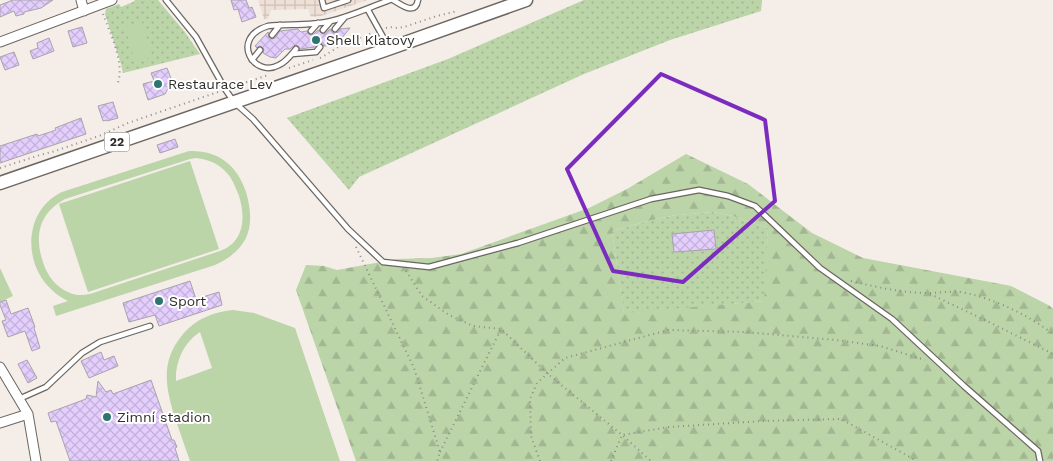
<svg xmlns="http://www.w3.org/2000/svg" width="1053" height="461" font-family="'Work Sans',sans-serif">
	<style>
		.industrial { fill: url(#industrial-grid) }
		.grass { fill: url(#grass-dots) }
		.forest { fill: url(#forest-firs); fill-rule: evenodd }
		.park { fill: #bbd4a8; fill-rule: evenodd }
		.building { fill: url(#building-cross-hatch); stroke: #a7a4ab }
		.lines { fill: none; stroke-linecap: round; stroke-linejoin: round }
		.service-casing { stroke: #6c6661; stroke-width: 7 }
		.minor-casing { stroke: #6c6661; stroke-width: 11 }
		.primary-casing { stroke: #6c6661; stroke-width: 15 }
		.path { stroke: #8f8b87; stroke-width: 2; stroke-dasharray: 1 4; stroke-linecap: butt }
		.service { stroke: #fff; stroke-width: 4.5 }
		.minor { stroke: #fff; stroke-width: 9 }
		.primary { stroke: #fff; stroke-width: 12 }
		.marked { fill: none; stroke: #7b2cbf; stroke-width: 4; stroke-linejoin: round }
		.poi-dot { fill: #2c7573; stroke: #fff; stroke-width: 2 }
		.labels { text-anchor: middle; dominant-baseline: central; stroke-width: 4; stroke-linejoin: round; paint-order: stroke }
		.shield { fill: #fff; stroke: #6d6c6a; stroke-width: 1 }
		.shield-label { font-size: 12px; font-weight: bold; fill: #2f2d2a }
		.poi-label { font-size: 14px; fill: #2f2d2a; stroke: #fff; text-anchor: start }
	</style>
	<defs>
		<pattern id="industrial-grid" width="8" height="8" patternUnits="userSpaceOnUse" patternTransform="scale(1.25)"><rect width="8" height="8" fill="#eee0d6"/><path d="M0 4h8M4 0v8" fill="none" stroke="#ccc0b8"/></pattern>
		<pattern id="grass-dots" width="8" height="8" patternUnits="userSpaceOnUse" patternTransform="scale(1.25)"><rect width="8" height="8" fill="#bbd4a8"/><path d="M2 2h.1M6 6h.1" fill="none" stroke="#a1b691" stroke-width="1.8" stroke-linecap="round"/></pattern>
		<pattern id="forest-firs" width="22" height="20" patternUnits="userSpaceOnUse" patternTransform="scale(1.25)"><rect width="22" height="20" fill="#bbd4a8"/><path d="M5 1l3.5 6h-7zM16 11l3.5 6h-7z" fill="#a1b691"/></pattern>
		<pattern id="building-cross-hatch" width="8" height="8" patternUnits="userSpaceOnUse" patternTransform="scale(1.25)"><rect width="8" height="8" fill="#e4cefd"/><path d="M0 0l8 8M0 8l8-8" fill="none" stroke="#c4b1d9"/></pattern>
	</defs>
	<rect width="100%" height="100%" fill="#f4ede8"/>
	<path class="industrial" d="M 258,0 L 368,0 L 321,16 L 311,17 L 308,9 L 271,10 L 268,19 L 264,19 Z"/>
	<path class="grass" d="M 134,0 L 158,0 L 184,31 L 200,54 L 123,73 L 121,64 L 105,14 L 106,9 L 119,4 L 121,7 L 135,1 Z
		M 584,0 L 762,0 L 761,11 L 670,40 L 584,74 L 359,177 L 349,190 L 287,118 L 448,59 Z
		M 713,212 L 733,216 L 768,228 L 765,301 L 624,314 L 612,231 L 648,221 L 676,215 Z"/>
	<path class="forest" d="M 686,154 L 748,184 L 812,233 L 863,258 L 1011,286 L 1050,306 L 1053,309 L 1053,461 L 356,461 L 296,290 L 306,265 L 324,266 L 337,270 L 397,259 L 432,258 L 461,254 L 589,208 L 627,189 ZM 713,212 L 733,216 L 768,228 L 764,301 L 624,313 L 612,231 L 648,221 L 676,215 Z"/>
	<path class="park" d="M 142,22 L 153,57 L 135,62 L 125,27 Z
		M 189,151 C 218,150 237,165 246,192 C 256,227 249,249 215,265 L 56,316 L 53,306 L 68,301 C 62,298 57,295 52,290 C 22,263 24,210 62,192 ZM 196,158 C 206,159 216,162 224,170 C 232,177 235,186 239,196 C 246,218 244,242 220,251 L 90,294 C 83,295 77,296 70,293 C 57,288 47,276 43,262 C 34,236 39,213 65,199 L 190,159 Z
		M 190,161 L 219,249 L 88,292 L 59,204 Z
		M 0,268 L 13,296 L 0,302 Z
		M 233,310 L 254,313 L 295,328 L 340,461 L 190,461 C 185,448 181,434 176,421 C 166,389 159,363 183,334 C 196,319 213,312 233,310 ZM 200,332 L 212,368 L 176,381 C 175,362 184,342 200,332 Z"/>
	<path class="building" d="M 13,0 L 53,0 L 41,8 L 24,12 L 24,14 L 16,16 L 14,11 L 0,17 L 0,5 Z
		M 231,0 L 246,0 L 249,8 L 252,7 L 256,17 L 242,22 L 238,9 L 234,10 Z
		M 82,27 L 87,43 L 73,47 L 68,31 Z
		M 350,28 L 336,45 L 324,46 L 323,44 L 320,43 L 317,44 L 315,47 L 300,49 L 298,46 L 295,45 L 290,49 L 285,49 L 276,58 L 270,57 L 263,53 L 264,49 L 262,47 L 259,46 L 257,48 L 255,46 L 268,32 L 269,33 L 268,37 L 272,39 L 275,38 L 280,31 L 298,29 L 301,32 L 307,31 L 308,34 L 311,35 L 314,34 L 317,31 L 319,30 L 321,33 L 324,34 L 329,30 L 331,29 L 332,32 L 335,33 L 338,32 L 340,29 Z
		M 49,38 L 54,51 L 33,59 L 30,51 L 38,48 L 37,43 Z
		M 14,52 L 19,65 L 5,70 L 0,57 Z
		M 167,68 L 172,81 L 165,94 L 148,100 L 143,84 L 154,81 L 151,73 Z
		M 113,102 L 118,118 L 107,121 L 107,120 L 103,121 L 98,106 Z
		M 81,118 L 86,134 L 0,163 L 0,146 L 37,134 L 38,136 L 56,130 L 55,128 Z
		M 175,139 L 178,147 L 160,153 L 157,145 Z
		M 714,230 L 716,249 L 674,252 L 672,234 Z
		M 190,281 L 196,299 L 219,292 L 222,305 L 159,326 L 155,315 L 129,322 L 123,303 Z
		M 6,300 L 11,314 L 28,308 L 35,327 L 34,328 L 40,348 L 32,351 L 25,331 L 8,337 L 2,321 L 6,320 L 0,305 L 0,302 Z
		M 101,352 L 104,360 L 114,356 L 118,366 L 89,378 L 81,361 Z
		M 27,360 L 37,378 L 28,383 L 18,364 Z
		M 151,380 L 172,440 L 174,440 L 177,447 L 175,448 L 179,461 L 70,461 L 56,421 L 51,422 L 48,413 L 86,399 L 87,395 L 96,397 L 98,381 L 106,392 L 111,390 L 113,394 Z"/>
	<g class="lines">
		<g class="service-casing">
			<path id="service" d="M 166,0 L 196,37 L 225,89 L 234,102 L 253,119 L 348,229 L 383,262 L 429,267 L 518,243 L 651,199 L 699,190 L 728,196 L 755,206 L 820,268 L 892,319 L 964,386 L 1038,451 L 1040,461
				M 322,0 L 324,8 L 348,0
				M 393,0 C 402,5 415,16 418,0
				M 368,10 L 383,37 L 387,48
				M 335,29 L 345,17
				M 323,30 L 330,22
				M 311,31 L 318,23
				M 272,35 L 280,25
				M 296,49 C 291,55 286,62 279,65 C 254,79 229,38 268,26 C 288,24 311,26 331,21 C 352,16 370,7 390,0
				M 292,54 L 316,52 L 320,47
				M 252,60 L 260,50
				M 19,399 L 46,387 L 82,353 L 100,342 L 150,326"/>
		</g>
		<g class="minor-casing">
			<path id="minor" d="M 81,0 L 84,11
				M 0,42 L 112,0
				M 0,367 L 28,414 L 36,461
				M 0,423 L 28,414"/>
		</g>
		<g class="primary-casing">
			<path id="primary" d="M 0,183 L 388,49 L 526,0"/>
		</g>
		<path class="path" d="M 103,14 C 110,33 126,65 117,85
			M 386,28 L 390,27 L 397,28 L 404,27 L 437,16 L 458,11
			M 320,58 L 324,56 L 338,47 L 372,33
			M 289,68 L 313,60
			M 232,87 L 268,75
			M 0,168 L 40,155 L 52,152 L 99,136 L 128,123 L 218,92
			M 356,247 L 414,368 L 440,452 L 437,461
			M 406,271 L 422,296 L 449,315 L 473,326 L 501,329
			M 851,281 C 876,287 902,293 928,293 C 941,293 953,290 966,293 C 997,300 1028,315 1053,334
			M 930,294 L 989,322 L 1053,354
			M 440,452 L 501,329 L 548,374 L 622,435 L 651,461
			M 540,461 L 531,436 L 530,399 L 537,383 L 565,358 L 668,330 L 745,332 L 836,340 L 880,346 L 925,360
			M 611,461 L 622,435 L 669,427 L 763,421 L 841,419 L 917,461"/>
		<use href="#service" class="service"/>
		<use href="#minor" class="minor"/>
		<use href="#primary" class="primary"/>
	</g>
	<path class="marked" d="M 661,74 L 765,120 L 775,201 L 683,282 L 613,271 L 567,169 Z"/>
	<g class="poi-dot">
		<circle cx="316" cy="40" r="5"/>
		<circle cx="158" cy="84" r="5"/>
		<circle cx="159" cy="301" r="5"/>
		<circle cx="107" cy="417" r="5"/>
	</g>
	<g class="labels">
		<rect class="shield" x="104.5" y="132.5" width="25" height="19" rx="4"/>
		<g class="shield-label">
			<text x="117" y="142">22</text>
		</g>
		<g class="poi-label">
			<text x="326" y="40">Shell Klatovy</text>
			<text x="168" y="84">Restaurace Lev</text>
			<text x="169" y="301">Sport</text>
			<text x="117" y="417">Zimní stadion</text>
		</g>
	</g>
</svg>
